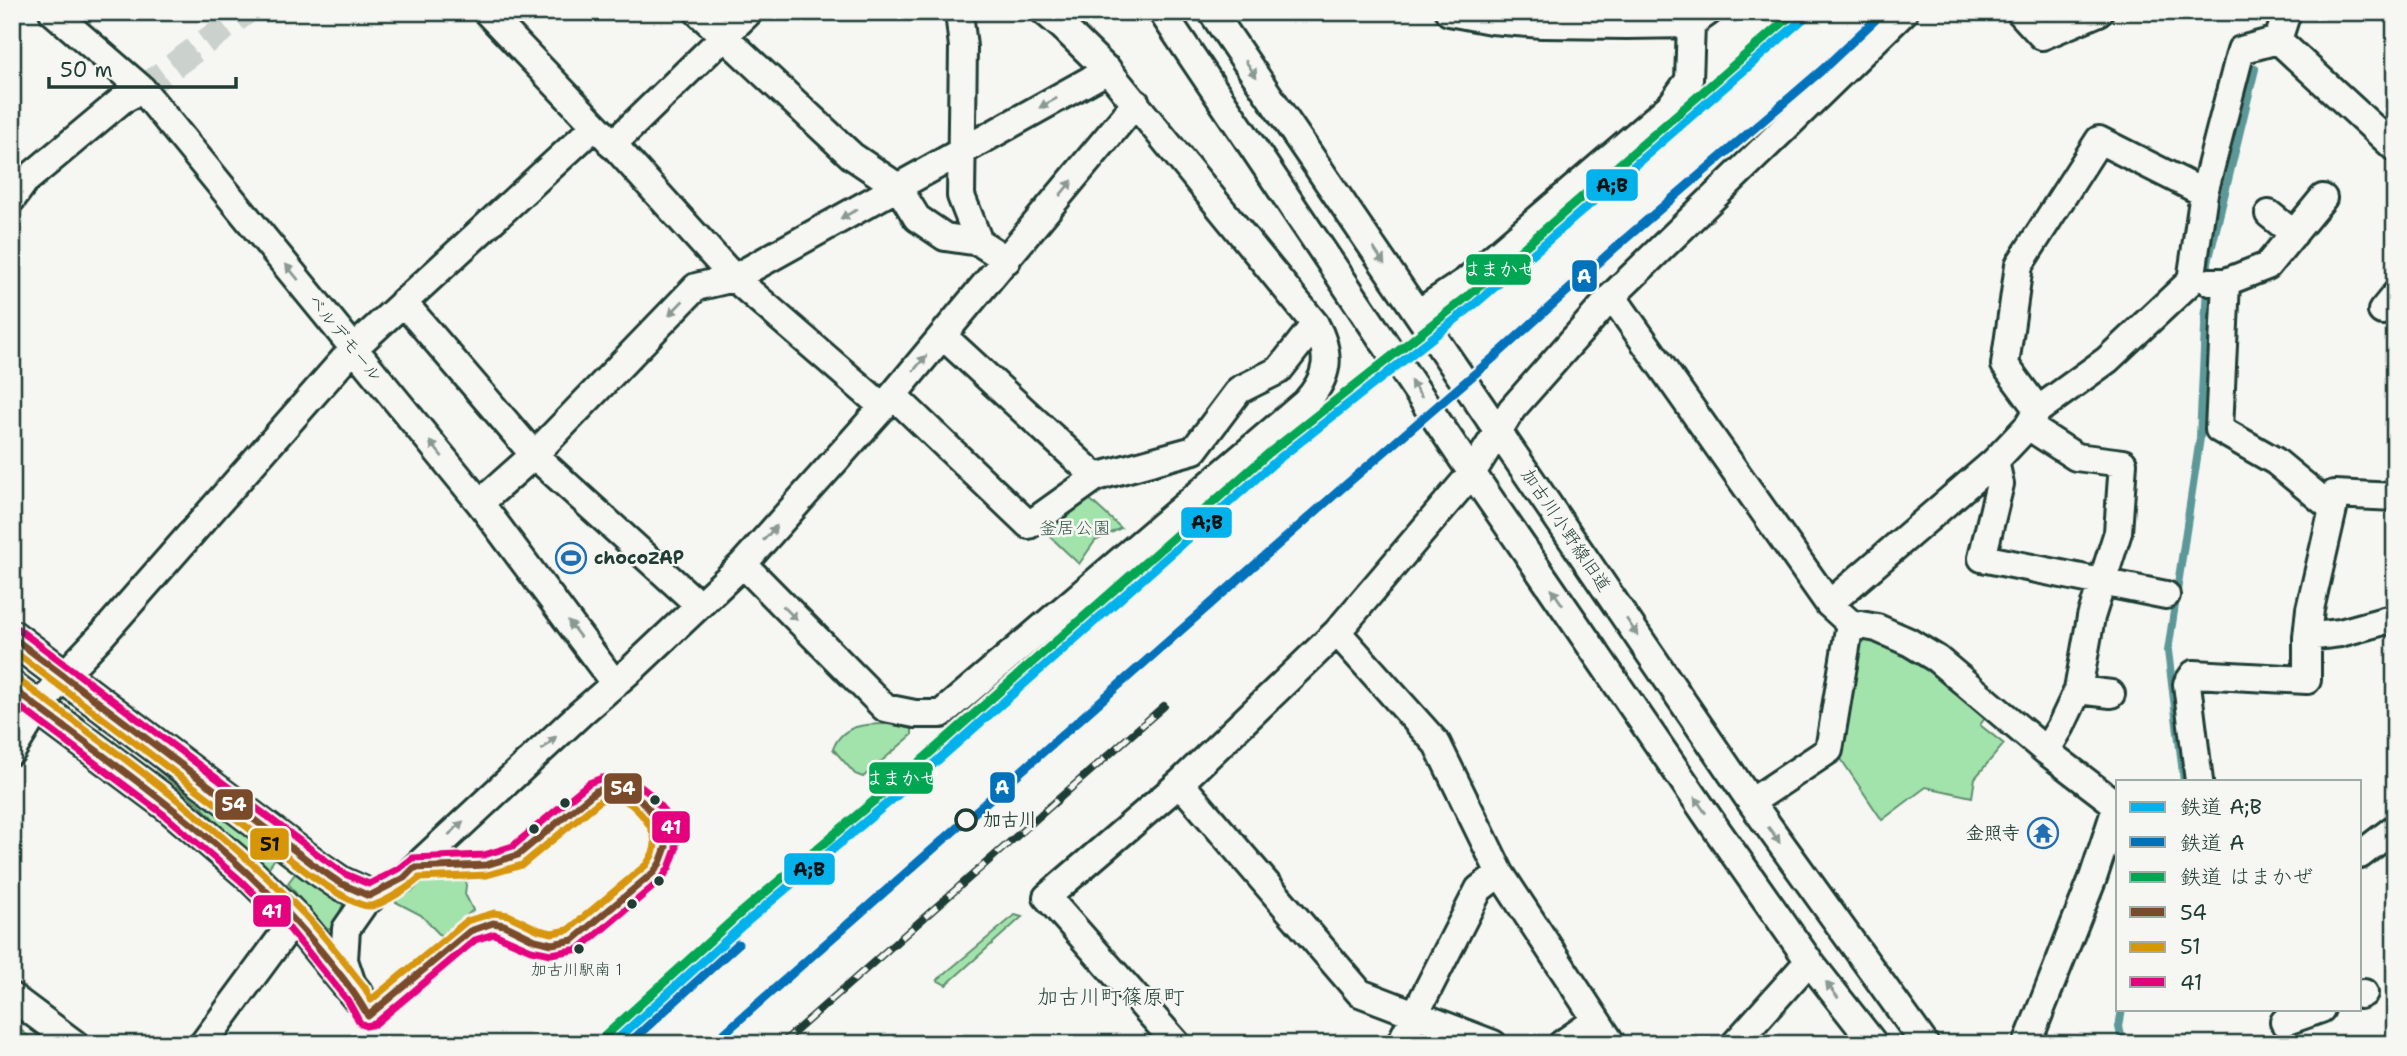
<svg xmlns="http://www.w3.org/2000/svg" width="2407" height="1056" font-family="'Shantell Sans','Klee One',sans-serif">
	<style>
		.green { fill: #a2e3ac; stroke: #609070; stroke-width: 2 }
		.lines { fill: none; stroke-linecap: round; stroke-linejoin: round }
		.stream { stroke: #5b9898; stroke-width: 8 }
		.minor-tunnel { stroke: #cbd1cc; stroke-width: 26; stroke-dasharray: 26 13; stroke-linecap: butt }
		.minor-casing { stroke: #1f3d34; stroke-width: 32 }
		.major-casing { stroke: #1f3d34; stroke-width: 38 }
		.minor { stroke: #f6f6f2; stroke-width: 26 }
		.major { stroke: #f6f6f2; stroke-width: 33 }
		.rail-casing { stroke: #1f3d34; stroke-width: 8 }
		.rail { stroke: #f6f6f2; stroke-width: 5; stroke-dasharray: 16; stroke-linecap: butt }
		.bus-1-casing { stroke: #f6f6f2; stroke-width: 12 }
		.bus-2-casing { stroke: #f6f6f2; stroke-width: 12 }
		.bus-3-casing { stroke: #f6f6f2; stroke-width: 12 }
		.bus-1 { stroke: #7a4b2a; stroke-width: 7 }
		.bus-2 { stroke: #d79608; stroke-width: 7 }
		.bus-3 { stroke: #e5007d; stroke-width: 7 }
		.rail-1-casing { stroke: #f6f6f2; stroke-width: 14 }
		.rail-2-casing { stroke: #f6f6f2; stroke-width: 14 }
		.rail-3-casing { stroke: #f6f6f2; stroke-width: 14 }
		.rail-1 { stroke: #03b2eb; stroke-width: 9 }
		.rail-2 { stroke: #0072bc; stroke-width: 9 }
		.rail-3 { stroke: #00a651; stroke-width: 9 }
		.oneway { fill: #8a9a93 }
		.bus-dot { fill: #1f3d34; stroke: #f6f6f2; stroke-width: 2.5 }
		.stop-dot { fill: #f6f6f2; stroke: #1f3d34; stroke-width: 3.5 }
		.labels { text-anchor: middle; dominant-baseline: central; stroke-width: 5; stroke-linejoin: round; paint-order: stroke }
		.bus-label { font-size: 16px; fill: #1f3d34; stroke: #f6f6f2 }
		.street-label { font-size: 18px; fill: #1f3d34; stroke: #f6f6f2 }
		.park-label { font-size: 18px; fill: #395e4c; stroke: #f6f6f2 }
		.poi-label { font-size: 18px; font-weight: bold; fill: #1f3d34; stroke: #f6f6f2; text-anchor: start }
		.stop-label { font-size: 18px; font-weight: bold; fill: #1f3d34; stroke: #f6f6f2; text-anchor: start }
		.quarter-label { font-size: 21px; fill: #1f3d34; stroke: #f6f6f2 }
		.line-badge { stroke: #f6f6f2; stroke-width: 2.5 }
		.badge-label { font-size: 19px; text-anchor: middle; font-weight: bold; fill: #fff }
		.pale-badge-label { font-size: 19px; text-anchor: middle; font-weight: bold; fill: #111 }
	</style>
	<rect width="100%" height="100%" fill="#f6f6f2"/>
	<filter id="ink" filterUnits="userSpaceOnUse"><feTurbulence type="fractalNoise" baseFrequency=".0143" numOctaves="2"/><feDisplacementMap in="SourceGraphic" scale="14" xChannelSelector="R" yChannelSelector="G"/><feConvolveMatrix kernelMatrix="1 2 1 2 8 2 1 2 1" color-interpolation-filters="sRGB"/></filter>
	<g filter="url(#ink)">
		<path class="green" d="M 1083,493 L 1121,528 L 1095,541 L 1079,564 L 1038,525 Z
			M 1870,639 L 1924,663 L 1987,715 L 1980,725 L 2004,744 L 1975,778 L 1972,797 L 1926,787 L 1882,820 L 1839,756 L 1857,645 Z
			M 894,724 L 912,727 L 912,735 L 863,777 L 855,774 L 833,749 C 843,722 869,724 894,724 Z
			M 159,764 L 277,856 L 269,867 L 265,867 L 241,847 L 198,803 L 156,769 Z
			M 298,870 L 344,901 L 333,930 L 323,928 L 288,883 Z
			M 422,876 L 467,877 L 465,894 L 473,910 L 442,937 L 421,915 L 392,900 L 390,893 Z
			M 1015,915 L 1022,917 L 946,985 L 937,980 Z
			M 12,1023 L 38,1044 L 12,1044 Z"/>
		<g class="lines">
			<path class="stream" d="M 2267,19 L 2270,12
				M 2184,781 L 2168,651 L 2200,438 L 2208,262 L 2255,69
				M 2122,1009 L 2119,1027 L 2123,1044"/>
			<path class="minor-tunnel" d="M 142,89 L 246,12"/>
			<g class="minor-casing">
				<path id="minor" d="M 53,12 L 142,89 L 480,503 L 615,684
					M 487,12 L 610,141 L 734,278 L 883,407
					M 698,12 L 852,156 L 898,187 L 917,218 L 945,237 L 979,242 L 1007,260
					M 959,12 L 963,47 L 961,196 L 979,242
					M 1162,12 L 1472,473 L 1717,830 L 1809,961 L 1874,1044
					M 1212,12 L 1751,802 L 1925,1044
					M 1449,12 L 1491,20 L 1542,24 L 1627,25 L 1691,24 L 1708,12
					M 2020,12 L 2042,36 L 2099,12
					M 2278,40 L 2395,148
					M 2278,40 L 2287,12
					M 612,145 L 749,12
					M 12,199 L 25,181 L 122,100 L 142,89
					M 2269,214 L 2294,234
					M 2210,282 L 2226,282 L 2267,266 L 2323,198
					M 2226,282 L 2219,429 L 2275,461 L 2333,509
					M 1612,296 L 1829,604 L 1850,623 L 1877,628 L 1909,642 L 1937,659 L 2046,751 L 2118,806
					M 403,302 L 534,455 L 699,605
					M 2382,311 L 2395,295
					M 1418,313 L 1466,281 L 1671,105 L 1689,80 L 1691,24
					M 943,336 L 1096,477
					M 893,395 L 1029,525 L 1096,477 L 1194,450 L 1239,390 L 1279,370 L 1315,324
					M 2038,410 L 2005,365 L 2019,265 L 2099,140 L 2204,193
					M 2028,426 L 2076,457 L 2123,463 L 2118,532 L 2091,617 L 2078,690 L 2061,726 L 2046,751
					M 1995,461 L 2000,484 L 1982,558 L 2166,595
					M 480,503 L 534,455 L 696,287 L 734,278 L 1108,70
					M 743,564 L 885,708 L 915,714 L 941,714 L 1305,403 C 1329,377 1332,355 1315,324 L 1111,74 L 1063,27 L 1045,12
					M 1829,604 L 1995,461 L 2028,426 L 2038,410 L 2107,360 L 2191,281 L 2204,193 L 2241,50 L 2278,40
					M 1337,632 L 1437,744 L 1500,873 L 1612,1044
					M 2307,637 L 2340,633 L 2395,618
					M 2078,690 L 2111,694
					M 12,751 L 39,707 L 64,675 L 103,634 L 354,348 L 595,126
					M 2199,781 L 2187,684 L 2194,674 L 2307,680 L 2307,637 L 2310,609 L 2333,509 L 2334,494 L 2395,497
					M 1180,783 L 1360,993 L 1493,1044
					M 1751,802 L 1829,750 L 1850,623
					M 2360,855 L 2395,828
					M 353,987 L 344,960 L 346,929 L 369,896 L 404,878 L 581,713 L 634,667 L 743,564 L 883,407 L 1136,103
					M 2360,995 L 2364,993
					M 12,997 L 75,1044
					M 2284,1022 L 2321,1009
					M 203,1044 L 295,919
					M 1177,1044 L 1047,897 L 1180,783 L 1337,632 L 1472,473 L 1512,409 L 1612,296 L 1904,12
					M 1400,1044 L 1479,889 L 1500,873
					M 1562,1044 L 1595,1021
					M 1735,1044 L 1809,961
					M 2027,1044 L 2093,878 L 2117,805"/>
			</g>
			<g class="major-casing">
				<path id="major" d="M 12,637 L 318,868 L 340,883 L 369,896
					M 12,688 L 170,806 L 247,872 L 295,919 L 357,995"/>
			</g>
			<use href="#minor" class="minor"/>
			<use href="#major" class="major"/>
			<g class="rail-casing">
				<path id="rail" d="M 781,1044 L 1164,706"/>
			</g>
			<use href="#rail" class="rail"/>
			<g class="bus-1-casing">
				<path id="bus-1" d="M 12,637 L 318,868 L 340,883 L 369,896 L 404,878 L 414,868 L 486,865 L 518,855 L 596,791 L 612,787 L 625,789 L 637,796 L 655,816 L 664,831 L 666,847 L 660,863 L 654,872 L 573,940 L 552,944 L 535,940 L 504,925 L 493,923 L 470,931 L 368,1016 C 355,992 338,972 321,951 C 235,846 120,769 12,688"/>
			</g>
			<g class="bus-2-casing">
				<path id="bus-2" d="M 12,650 L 312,876 C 324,884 357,908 371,906 C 383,904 410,887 419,878 L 487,875 L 522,865 L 601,800 C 607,798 612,797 618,798 C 634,801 656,828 655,844 C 655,852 650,859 646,865 L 568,930 L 552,933 L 539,930 L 508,915 L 494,913 L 467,921 L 371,1000 L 365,988 C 344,962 324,934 300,910 C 215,822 116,752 18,680"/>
			</g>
			<g class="bus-3-casing">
				<path id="bus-3" d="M 12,701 L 163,814 L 240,880 L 287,926 L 348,1001 L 360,1023 L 366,1026 L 375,1024 L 475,940 L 494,934 L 531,950 L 551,954 L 579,949 L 661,880 L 669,868 L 676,849 L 676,837 L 663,810 L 650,794 L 636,783 L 620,777 L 602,778 L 589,783 L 513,846 L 484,855 L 412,858 L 398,869 L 369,884 L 345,874 L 324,859 L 18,629"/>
			</g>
			<use href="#bus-1" class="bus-1"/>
			<use href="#bus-2" class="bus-2"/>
			<use href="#bus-3" class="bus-3"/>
			<g class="rail-1-casing">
				<path id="rail-1" d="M 612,1044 L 743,925 L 921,775 L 1276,461 L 1475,304 L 1811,12"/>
			</g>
			<g class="rail-2-casing">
				<path id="rail-2" d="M 628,1044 L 738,944
					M 712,1044 L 1341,489 L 1499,353 L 1617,246 L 1822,70 L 1875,20"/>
			</g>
			<g class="rail-3-casing">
				<path id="rail-3" d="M 605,1036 L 736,917 L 914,767 L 1269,453 L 1468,296 L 1795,12"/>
			</g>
			<use href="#rail-1" class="rail-1"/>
			<use href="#rail-2" class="rail-2"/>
			<use href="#rail-3" class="rail-3"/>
		</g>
		<defs><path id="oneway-solid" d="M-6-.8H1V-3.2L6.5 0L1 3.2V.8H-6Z" transform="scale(1.75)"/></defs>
		<g class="oneway">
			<use href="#oneway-solid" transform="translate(1251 69) rotate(56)"/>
			<use href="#oneway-solid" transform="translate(1048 103) rotate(151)"/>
			<use href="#oneway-solid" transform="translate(1066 188) rotate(-51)"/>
			<use href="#oneway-solid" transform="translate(849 214) rotate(151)"/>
			<use href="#oneway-solid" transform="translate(1379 256) rotate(56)"/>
			<use href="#oneway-solid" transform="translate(292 272) rotate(-129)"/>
			<use href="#oneway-solid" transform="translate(676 308) rotate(134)"/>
			<use href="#oneway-solid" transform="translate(920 363) rotate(-50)"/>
			<use href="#oneway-solid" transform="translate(1416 389) rotate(-124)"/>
			<use href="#oneway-solid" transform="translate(436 449) rotate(-129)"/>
			<use href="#oneway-solid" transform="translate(770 533) rotate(-48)"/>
			<use href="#oneway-solid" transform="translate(1557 597) rotate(-125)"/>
			<use href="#oneway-solid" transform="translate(790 613) rotate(45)"/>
			<use href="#oneway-solid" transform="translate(1632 627) rotate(56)"/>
			<use href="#oneway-solid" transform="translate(574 629) rotate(-127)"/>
			<use href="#oneway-solid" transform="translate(549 743) rotate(-43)"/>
			<use href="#oneway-solid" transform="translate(1700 805) rotate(-125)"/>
			<use href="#oneway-solid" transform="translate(456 828) rotate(-43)"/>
			<use href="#oneway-solid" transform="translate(1774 835) rotate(54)"/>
			<use href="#oneway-solid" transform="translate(1832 990) rotate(-128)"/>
		</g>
	</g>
	<defs>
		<g id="stadium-ring" transform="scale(1.575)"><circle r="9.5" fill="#f6f6f2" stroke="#1f6fb2" stroke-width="1.5"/><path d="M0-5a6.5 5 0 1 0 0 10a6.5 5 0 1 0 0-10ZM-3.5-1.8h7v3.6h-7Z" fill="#1f6fb2"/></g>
		<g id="temple-ring" transform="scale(1.575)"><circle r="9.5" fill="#f6f6f2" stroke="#1f6fb2" stroke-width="1.5"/><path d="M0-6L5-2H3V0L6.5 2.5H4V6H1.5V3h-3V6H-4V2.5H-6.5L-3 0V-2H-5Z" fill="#1f6fb2"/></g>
	</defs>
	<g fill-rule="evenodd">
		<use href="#stadium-ring" x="571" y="558"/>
		<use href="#temple-ring" x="2043" y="833"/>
	</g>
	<g class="bus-dot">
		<circle cx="655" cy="800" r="6"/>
		<circle cx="565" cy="803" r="6"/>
		<circle cx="534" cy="829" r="6"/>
		<circle cx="659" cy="881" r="6"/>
		<circle cx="632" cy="904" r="6"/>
		<circle cx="579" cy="949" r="6"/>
	</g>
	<circle class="stop-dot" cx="966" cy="820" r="10"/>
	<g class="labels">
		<g class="bus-label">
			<text x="579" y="969">加古川駅南１</text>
		</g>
		<g class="street-label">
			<text transform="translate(345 338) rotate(51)">ベルデモール</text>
			<text transform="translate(1566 530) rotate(56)">加古川小野線旧道</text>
		</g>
		<g class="park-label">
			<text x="1075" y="528">釜居公園</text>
		</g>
		<g class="poi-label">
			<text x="594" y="558">chocoZAP</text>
			<text x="2020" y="833" text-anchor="end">金照寺</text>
		</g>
		<g class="stop-label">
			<text x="983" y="820">加古川</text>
		</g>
		<g class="quarter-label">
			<text x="1111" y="997">加古川町篠原町</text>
		</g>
	</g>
	<g class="line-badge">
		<rect x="1585" y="168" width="54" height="34" rx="7" fill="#03b2eb"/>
		<rect x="1465" y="253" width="67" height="33" rx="7" fill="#00a651"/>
		<rect x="1571" y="259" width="27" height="34" rx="7" fill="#0072bc"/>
		<rect x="1180" y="506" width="53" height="33" rx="7" fill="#03b2eb"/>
		<rect x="868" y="761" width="66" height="34" rx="7" fill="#00a651"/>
		<rect x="989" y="771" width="27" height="33" rx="7" fill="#0072bc"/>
		<rect x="603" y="772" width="40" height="33" rx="7" fill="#7a4b2a"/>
		<rect x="214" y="788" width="40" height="33" rx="7" fill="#7a4b2a"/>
		<rect x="651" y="810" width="40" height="34" rx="7" fill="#e5007d"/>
		<rect x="249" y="827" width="41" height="34" rx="7" fill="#d79608"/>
		<rect x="783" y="852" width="53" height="34" rx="7" fill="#03b2eb"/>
		<rect x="252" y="894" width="40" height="34" rx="7" fill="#e5007d"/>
	</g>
	<g class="badge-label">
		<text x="1499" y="276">はまかぜ</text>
		<text x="1584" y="283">A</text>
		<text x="901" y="785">はまかぜ</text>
		<text x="1002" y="794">A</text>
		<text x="623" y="795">54</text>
		<text x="234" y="811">54</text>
		<text x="671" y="834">41</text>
		<text x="272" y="918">41</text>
	</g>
	<g class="pale-badge-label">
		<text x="1612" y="192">A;B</text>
		<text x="1207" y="529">A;B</text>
		<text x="270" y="851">51</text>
		<text x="809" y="876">A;B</text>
	</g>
	<rect width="2407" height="1056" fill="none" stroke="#f6f6f2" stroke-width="42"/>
	<rect x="21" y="21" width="2365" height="1014" fill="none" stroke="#1f3d34" stroke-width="2.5" filter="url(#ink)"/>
	<rect x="2116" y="780" width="245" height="231" fill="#f6f6f2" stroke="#a0aca6" stroke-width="2"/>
	<rect x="2130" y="802" width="35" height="10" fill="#03b2eb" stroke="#a0aca6" stroke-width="2"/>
	<text x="2180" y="814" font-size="21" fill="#1f3d34">鉄道 A;B</text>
	<rect x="2130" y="837" width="35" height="10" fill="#0072bc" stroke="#a0aca6" stroke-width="2"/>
	<text x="2180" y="850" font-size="21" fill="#1f3d34">鉄道 A</text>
	<rect x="2130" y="872" width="35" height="10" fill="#00a651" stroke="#a0aca6" stroke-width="2"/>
	<text x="2180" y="884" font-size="21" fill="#1f3d34">鉄道 はまかぜ</text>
	<rect x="2130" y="907" width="35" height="10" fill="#7a4b2a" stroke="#a0aca6" stroke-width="2"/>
	<text x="2180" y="920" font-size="21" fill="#1f3d34">54</text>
	<rect x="2130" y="942" width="35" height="10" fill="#d79608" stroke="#a0aca6" stroke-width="2"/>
	<text x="2180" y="954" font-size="21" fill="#1f3d34">51</text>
	<rect x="2130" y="977" width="35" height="10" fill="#e5007d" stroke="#a0aca6" stroke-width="2"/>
	<text x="2180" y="990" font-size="21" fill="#1f3d34">41</text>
	<path d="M49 77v10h187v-10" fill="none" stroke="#1f3d34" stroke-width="3.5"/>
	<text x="60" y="77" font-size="21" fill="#1f3d34" stroke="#f6f6f2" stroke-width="5" paint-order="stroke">50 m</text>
</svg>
